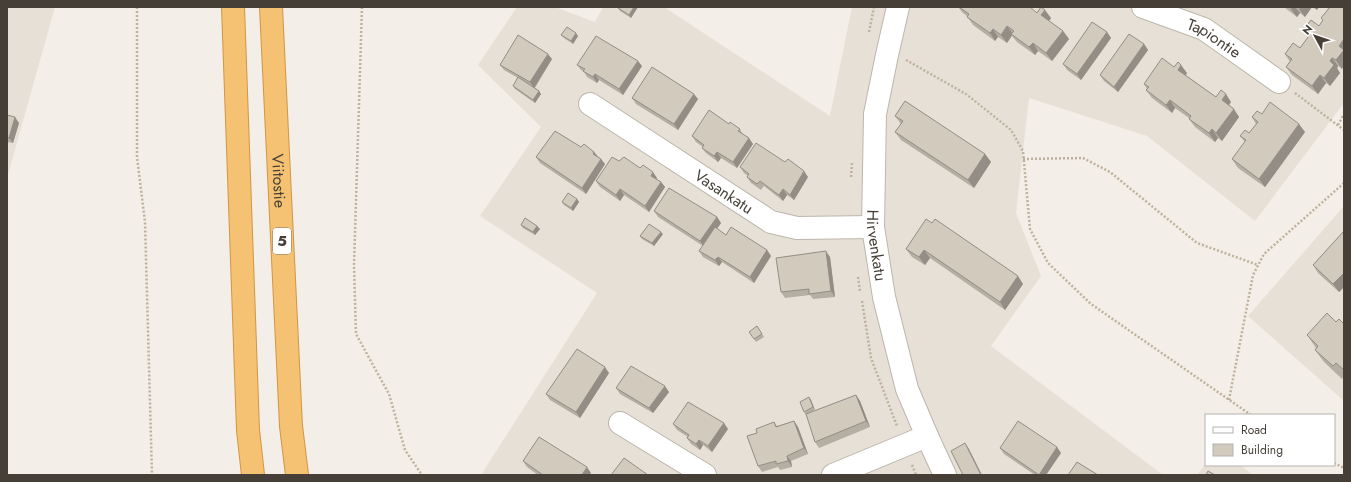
<svg xmlns="http://www.w3.org/2000/svg" width="1351" height="482" font-family="Jost,sans-serif">
	<style>
		.residential { fill: #e6e0d6 }
		.lines { fill: none; stroke-linecap: round; stroke-linejoin: round }
		.minor-casing { stroke: #bdb6ab; stroke-width: 24 }
		.highway-casing { stroke: #d29642; stroke-width: 24 }
		.path { stroke: #beb19d; stroke-width: 2.5; stroke-dasharray: 2 2; stroke-linecap: butt }
		.minor { stroke: #fff; stroke-width: 22 }
		.highway { stroke: #f4c272; stroke-width: 22 }
		.wall { fill: #b5aea3 }
		.shaded-wall { fill: #948d85 }
		.building { fill: #d3cabe; stroke: #948d85 }
		.labels { text-anchor: middle; dominant-baseline: central; stroke-width: 3; stroke-linejoin: round; paint-order: stroke }
		.shield { fill: #fff; stroke: #7d7973; stroke-width: 1 }
		.shield-label { font-size: 15px; font-weight: bold; fill: #453f37 }
		.street-label { font-size: 16px; fill: #453f37; stroke: #fff }
	</style>
	<rect width="100%" height="100%" fill="#f3efe8"/>
	<path class="residential" d="M 7,7 L 55,7 L 7,178 Z
		M 517,7 L 555,7 L 595,22 L 603,7 L 664,7 L 830,116 L 852,7 L 1344,7 L 1344,103 L 1255,221 L 1147,136 L 1029,98 L 1016,213 L 1041,276 L 991,346 L 1163,475 L 481,475 L 597,293 L 480,216 L 541,127 L 478,65 Z
		M 1344,206 L 1344,401 L 1248,316 Z
		M 1206,463 L 1206,465 L 1240,465 L 1253,475 L 1197,475 Z"/>
	<g class="lines">
		<g class="minor-casing">
			<g id="minor">
				<path id="s1" d="M 898,7 L 887,55 L 875,114 L 873,227 L 884,297 L 907,389 L 927,436 L 945,475"/>
				<path id="s2" d="M 1143,7 L 1204,29 L 1279,82"/>
				<path id="s3" d="M 590,104 L 771,222 L 797,228 L 873,227"/>
				<path d="M 620,423 L 705,475"/>
				<path d="M 833,475 L 927,436"/>
			</g>
		</g>
		<g class="highway-casing">
			<g id="highway">
				<path d="M 233,7 L 248,430 L 253,475"/>
				<path id="s4" d="M 271,7 L 291,426 L 297,475"/>
			</g>
		</g>
		<path class="path" d="M 137,7 L 137,157 L 145,222 L 152,475
			M 362,7 L 354,265 L 356,334 L 389,394 L 405,450 L 422,475
			M 869,32 L 874,7
			M 906,60 L 966,94 L 1011,130 L 1023,151 L 1030,229 L 1048,263 L 1091,304 L 1251,415
			M 1295,93 L 1344,130
			M 1338,125 L 1344,114
			M 1023,159 L 1083,158 L 1110,172 L 1197,243 L 1258,265
			M 851,177 L 852,162
			M 858,277 L 860,292
			M 862,301 L 871,358 L 897,426
			M 1229,400 L 1253,275 L 1264,254 L 1344,183
			M 1334,463 L 1344,468
			M 912,465 L 916,475"/>
		<use href="#minor" class="minor"/>
		<use href="#highway" class="highway"/>
	</g>
	<path class="wall" d="M 638,7 L 631,18 L 620,11 L 618,8 Z
		M 958,7 L 1015,7 L 1016,8 L 1037,13 L 1051,18 L 1049,21 L 1063,31 L 1069,39 L 1052,61 L 1038,51 L 1035,55 L 1017,42 L 1012,36 L 1007,43 L 998,37 L 995,41 L 973,25 L 967,16 L 963,13 Z
		M 1284,7 L 1319,7 L 1317,10 L 1312,7 L 1305,17 L 1300,13 L 1297,17 Z
		M 1327,7 L 1344,7 L 1344,65 L 1342,69 L 1338,66 L 1337,68 L 1340,73 L 1330,86 L 1326,83 L 1318,94 L 1292,75 L 1286,67 L 1290,62 L 1285,54 L 1300,48 L 1310,35 L 1305,28 L 1319,26 L 1323,20 L 1321,18 L 1328,9 Z
		M 1107,32 L 1111,38 L 1081,80 L 1067,70 L 1063,64 Z
		M 561,35 L 578,36 L 573,44 L 564,38 Z
		M 1144,44 L 1148,50 L 1118,92 L 1104,81 L 1100,75 Z
		M 552,59 L 535,88 L 539,91 L 541,94 L 535,103 L 515,89 L 513,86 L 518,78 L 504,70 L 500,65 Z
		M 577,65 L 642,66 L 623,95 L 599,80 L 597,83 L 587,77 L 584,72 L 581,70 Z
		M 1174,67 L 1187,73 L 1185,75 L 1216,97 L 1231,102 L 1229,105 L 1239,117 L 1222,141 L 1218,138 L 1215,142 L 1195,127 L 1189,119 L 1189,118 L 1175,108 L 1172,113 L 1152,98 L 1146,90 L 1147,89 L 1144,84 Z
		M 632,98 L 698,99 L 678,130 L 636,104 Z
		M 1262,114 L 1305,132 L 1265,187 L 1238,168 L 1232,159 L 1245,142 L 1240,136 L 1249,133 L 1256,124 L 1252,117 Z
		M 7,115 L 19,123 L 13,143 L 7,142 Z
		M 895,116 L 985,154 L 991,162 L 974,188 L 901,140 L 895,132 L 901,124 Z
		M 729,124 L 740,129 L 743,135 L 753,144 L 737,168 L 721,158 L 718,162 L 706,153 L 702,148 L 703,147 L 696,142 L 692,136 Z
		M 581,147 L 594,152 L 605,164 L 586,194 L 540,163 L 536,157 Z
		M 619,161 L 640,168 L 657,178 L 656,179 L 661,182 L 665,187 L 649,212 L 624,195 L 620,201 L 600,187 L 596,181 Z
		M 740,167 L 808,177 L 794,200 L 787,195 L 783,201 L 764,186 L 761,190 L 751,183 L 747,177 L 748,176 L 744,173 Z
		M 577,199 L 579,202 L 573,211 L 564,205 L 562,202 Z
		M 654,211 L 717,217 L 721,223 L 717,229 L 726,235 L 767,250 L 771,256 L 754,283 L 722,262 L 719,266 L 703,257 L 699,251 L 703,246 L 658,217 Z
		M 932,223 L 1023,284 L 1005,310 L 930,258 L 925,265 L 912,257 L 906,249 Z
		M 521,225 L 537,226 L 540,229 L 535,235 L 523,228 Z
		M 1344,231 L 1344,287 L 1339,292 L 1318,273 L 1313,265 Z
		M 663,234 L 654,246 L 642,239 L 640,236 Z
		M 830,257 L 835,297 L 813,299 L 810,295 L 785,298 L 781,292 Z
		M 1336,322 L 1344,324 L 1344,376 L 1342,379 L 1324,362 L 1315,350 L 1316,348 L 1307,335 Z
		M 757,326 L 764,337 L 756,342 L 754,339 Z
		M 609,373 L 580,418 L 550,400 L 546,394 Z
		M 616,388 L 669,392 L 653,413 L 620,394 Z
		M 856,395 L 860,401 L 870,427 L 819,448 L 815,442 L 806,414 L 806,415 L 804,412 L 809,397 L 811,400 L 815,410 L 807,414 Z
		M 794,421 L 798,427 L 808,454 L 791,461 L 792,467 L 780,470 L 778,467 L 762,472 L 758,466 L 757,433 L 774,422 L 777,426 Z
		M 673,424 L 728,429 L 712,452 L 703,445 L 700,450 L 691,444 L 687,438 L 688,437 L 677,430 Z
		M 1000,448 L 1061,453 L 1046,475 L 1035,475 L 1004,454 Z
		M 523,461 L 591,473 L 589,475 L 538,475 L 527,467 Z"/>
	<path class="shaded-wall" d="M 634,7 L 638,7 L 631,18 L 629,15 Z
		M 1292,7 L 1295,7 L 1300,13 L 1297,17 L 1291,9 Z
		M 1301,7 L 1312,7 L 1305,17 L 1299,9 Z
		M 1314,7 L 1319,7 L 1317,10 Z
		M 1045,10 L 1051,18 L 1047,23 L 1041,15 Z
		M 1007,26 L 1013,34 L 1011,34 L 1012,35 L 1007,43 L 1001,35 Z
		M 993,29 L 998,37 L 995,41 L 990,33 Z
		M 1063,31 L 1069,39 L 1052,61 L 1046,53 Z
		M 1107,32 L 1111,38 L 1081,80 L 1077,74 Z
		M 576,33 L 578,36 L 573,44 L 571,41 Z
		M 1344,39 L 1344,65 L 1342,69 L 1336,60 L 1339,46 Z
		M 1033,43 L 1038,51 L 1035,55 L 1029,47 Z
		M 1144,44 L 1148,50 L 1118,92 L 1114,87 Z
		M 548,54 L 552,59 L 534,88 L 530,82 Z
		M 1332,58 L 1338,66 L 1337,68 L 1340,73 L 1330,86 L 1324,78 L 1330,61 Z
		M 638,61 L 642,66 L 623,95 L 619,89 Z
		M 1181,65 L 1187,73 L 1184,78 L 1178,70 Z
		M 595,74 L 599,80 L 597,83 L 593,77 Z
		M 1320,75 L 1326,83 L 1318,94 L 1312,86 Z
		M 539,91 L 541,94 L 535,103 L 533,100 Z
		M 694,94 L 698,99 L 678,130 L 674,124 Z
		M 1226,94 L 1231,102 L 1227,108 L 1222,100 Z
		M 1170,100 L 1175,108 L 1172,113 L 1166,105 Z
		M 1234,109 L 1239,117 L 1222,141 L 1216,133 Z
		M 15,117 L 19,123 L 13,143 L 9,138 Z
		M 1299,124 L 1305,132 L 1265,187 L 1259,179 Z
		M 1212,129 L 1218,138 L 1215,142 L 1209,133 Z
		M 749,138 L 753,144 L 737,168 L 733,162 Z
		M 594,152 L 598,157 L 593,154 Z
		M 717,152 L 721,158 L 718,162 L 714,156 Z
		M 985,154 L 991,162 L 974,188 L 968,180 Z
		M 601,159 L 605,164 L 586,194 L 582,188 Z
		M 804,171 L 808,177 L 794,200 L 790,195 Z
		M 653,172 L 657,178 L 655,181 L 651,176 Z
		M 661,182 L 665,187 L 649,212 L 645,206 Z
		M 620,189 L 624,195 L 620,201 L 616,195 Z
		M 783,189 L 787,195 L 783,201 L 779,195 Z
		M 577,199 L 579,202 L 573,211 L 571,208 Z
		M 717,217 L 721,223 L 704,247 L 700,241 Z
		M 537,226 L 540,229 L 535,235 L 533,232 Z
		M 661,232 L 663,234 L 654,246 L 652,243 Z
		M 767,250 L 771,256 L 754,283 L 750,277 Z
		M 924,250 L 930,258 L 925,265 L 919,257 Z
		M 826,251 L 830,257 L 835,297 L 831,291 Z
		M 718,257 L 722,262 L 719,266 L 715,260 Z
		M 1344,273 L 1344,287 L 1339,292 L 1333,284 Z
		M 1018,276 L 1023,284 L 1005,310 L 1000,302 Z
		M 605,367 L 609,373 L 580,418 L 576,412 Z
		M 665,386 L 669,392 L 653,413 L 649,408 Z
		M 856,395 L 860,401 L 870,427 L 866,421 Z
		M 809,397 L 811,400 L 815,410 L 813,407 Z
		M 794,421 L 798,427 L 808,454 L 804,448 Z
		M 724,423 L 728,429 L 712,452 L 708,446 Z
		M 699,440 L 703,445 L 700,450 L 696,444 Z
		M 965,443 L 969,449 L 982,475 L 981,475 Z
		M 1057,447 L 1061,453 L 1046,475 L 1039,475 Z
		M 787,456 L 791,461 L 792,467 L 788,461 Z
		M 587,467 L 591,473 L 589,475 L 582,475 Z"/>
	<path class="building" d="M 618,7 L 634,7 L 629,15 L 618,8 Z
		M 959,7 L 1015,7 L 1016,8 L 1017,7 L 1030,7 L 1037,13 L 1041,7 L 1045,10 L 1041,15 L 1063,31 L 1046,53 L 1033,43 L 1029,47 L 1011,34 L 1014,31 L 1007,26 L 1001,35 L 993,29 L 990,33 L 967,17 L 969,14 Z
		M 1330,7 L 1344,7 L 1344,39 L 1339,46 L 1344,50 L 1336,60 L 1332,58 L 1330,61 L 1334,65 L 1324,78 L 1320,75 L 1312,86 L 1286,67 L 1292,59 L 1285,54 L 1293,43 L 1300,48 L 1311,33 L 1305,28 L 1311,20 L 1319,26 L 1323,20 L 1321,18 Z
		M 1092,22 L 1107,32 L 1077,74 L 1063,64 Z
		M 567,27 L 576,33 L 571,41 L 561,35 Z
		M 1129,34 L 1144,44 L 1114,87 L 1100,75 Z
		M 518,35 L 548,54 L 530,82 L 500,65 Z
		M 596,36 L 638,61 L 619,89 L 595,74 L 593,77 L 583,71 L 585,69 L 577,65 Z
		M 1162,58 L 1174,67 L 1178,62 L 1181,65 L 1178,70 L 1216,97 L 1221,90 L 1226,94 L 1222,100 L 1234,109 L 1216,133 L 1212,129 L 1209,133 L 1189,119 L 1191,116 L 1170,100 L 1166,105 L 1146,90 L 1149,87 L 1144,84 Z
		M 652,67 L 694,94 L 674,124 L 632,98 Z
		M 518,77 L 539,91 L 533,100 L 513,86 Z
		M 905,101 L 985,154 L 968,180 L 895,132 L 903,121 L 895,116 Z
		M 1270,102 L 1299,124 L 1259,179 L 1232,159 L 1246,140 L 1240,136 L 1245,130 L 1249,133 L 1258,122 L 1252,117 L 1257,111 L 1262,114 Z
		M 709,110 L 729,124 L 730,122 L 740,129 L 738,131 L 749,138 L 733,162 L 717,152 L 714,156 L 702,148 L 704,145 L 692,136 Z
		M 7,115 L 15,117 L 9,138 L 7,137 Z
		M 555,131 L 581,147 L 584,144 L 594,152 L 593,154 L 601,159 L 582,188 L 536,157 Z
		M 756,143 L 785,162 L 788,159 L 804,171 L 790,195 L 783,189 L 779,195 L 760,181 L 757,184 L 747,177 L 749,174 L 740,167 Z
		M 612,157 L 619,161 L 624,157 L 640,168 L 643,165 L 653,172 L 651,176 L 661,182 L 645,206 L 620,189 L 616,195 L 596,181 Z
		M 669,188 L 717,217 L 700,241 L 654,211 Z
		M 568,193 L 577,199 L 571,208 L 562,202 Z
		M 525,218 L 537,226 L 533,232 L 521,225 Z
		M 926,219 L 932,223 L 935,219 L 1018,276 L 1000,302 L 924,250 L 919,257 L 906,249 Z
		M 649,224 L 661,232 L 652,243 L 640,236 Z
		M 715,227 L 726,235 L 731,227 L 767,250 L 750,277 L 718,257 L 715,260 L 699,251 Z
		M 1344,231 L 1344,273 L 1333,284 L 1313,265 Z
		M 826,251 L 831,291 L 809,294 L 809,289 L 781,292 L 776,258 Z
		M 1327,313 L 1336,322 L 1339,319 L 1344,324 L 1344,370 L 1336,363 L 1333,366 L 1315,350 L 1318,346 L 1307,335 Z
		M 757,326 L 762,334 L 754,339 L 749,332 Z
		M 577,349 L 605,367 L 576,412 L 546,394 Z
		M 631,366 L 665,386 L 649,408 L 616,388 Z
		M 856,395 L 866,421 L 815,442 L 806,414 Z
		M 809,397 L 813,407 L 804,412 L 800,402 Z
		M 688,402 L 724,423 L 708,446 L 699,440 L 696,444 L 687,438 L 689,435 L 673,424 Z
		M 794,421 L 804,448 L 787,456 L 788,461 L 776,464 L 776,461 L 758,466 L 747,436 L 757,433 L 756,429 L 774,422 L 776,427 Z
		M 1018,421 L 1057,447 L 1039,475 L 1000,448 Z
		M 539,437 L 587,467 L 582,475 L 543,475 L 523,461 Z
		M 965,443 L 981,475 L 963,475 L 951,451 Z
		M 624,458 L 648,475 L 611,475 Z
		M 1077,462 L 1098,475 L 1068,475 Z
		M 1208,471 L 1215,475 L 1206,475 Z"/>
	<g class="labels">
		<rect class="shield" x="273" y="228" width="18" height="26" rx="3"/>
		<g class="shield-label">
			<text x="282" y="241">5</text>
		</g>
		<g class="street-label">
			<text stroke="none"><textPath href="#s2" startOffset="78">Tapiontie</textPath></text>
			<text stroke="none"><textPath href="#s4" startOffset="174">Viitostie</textPath></text>
			<text stroke="none"><textPath href="#s3" startOffset="160">Vasankatu</textPath></text>
			<text stroke="none"><textPath href="#s1" startOffset="241">Hirvenkatu</textPath></text>
		</g>
	</g>
	<rect width="1351" height="482" fill="none" stroke="#453f37" stroke-width="16"/>
	<rect x="1205" y="414" width="130" height="52" fill="#ffffff" stroke="#b5b2af"/>
	<rect x="1213" y="427" width="20" height="6" fill="#ffffff" stroke="#b5b2af"/>
	<text x="1241" y="434" font-size="12" fill="#453f37">Road</text>
	<rect x="1213" y="444" width="20" height="12" fill="#d3cabe" stroke="#b5b2af"/>
	<text x="1241" y="454" font-size="12" fill="#453f37">Building</text>
	<g transform="translate(1315 36) rotate(310)" stroke="#ffffff" stroke-width="3" paint-order="stroke">
	<path d="M0-3L7 15L0 10L-7 15Z" fill="#453f37"/>
	<text y="-6" font-size="11" font-weight="bold" text-anchor="middle" fill="#453f37">N</text>
	</g>
</svg>
